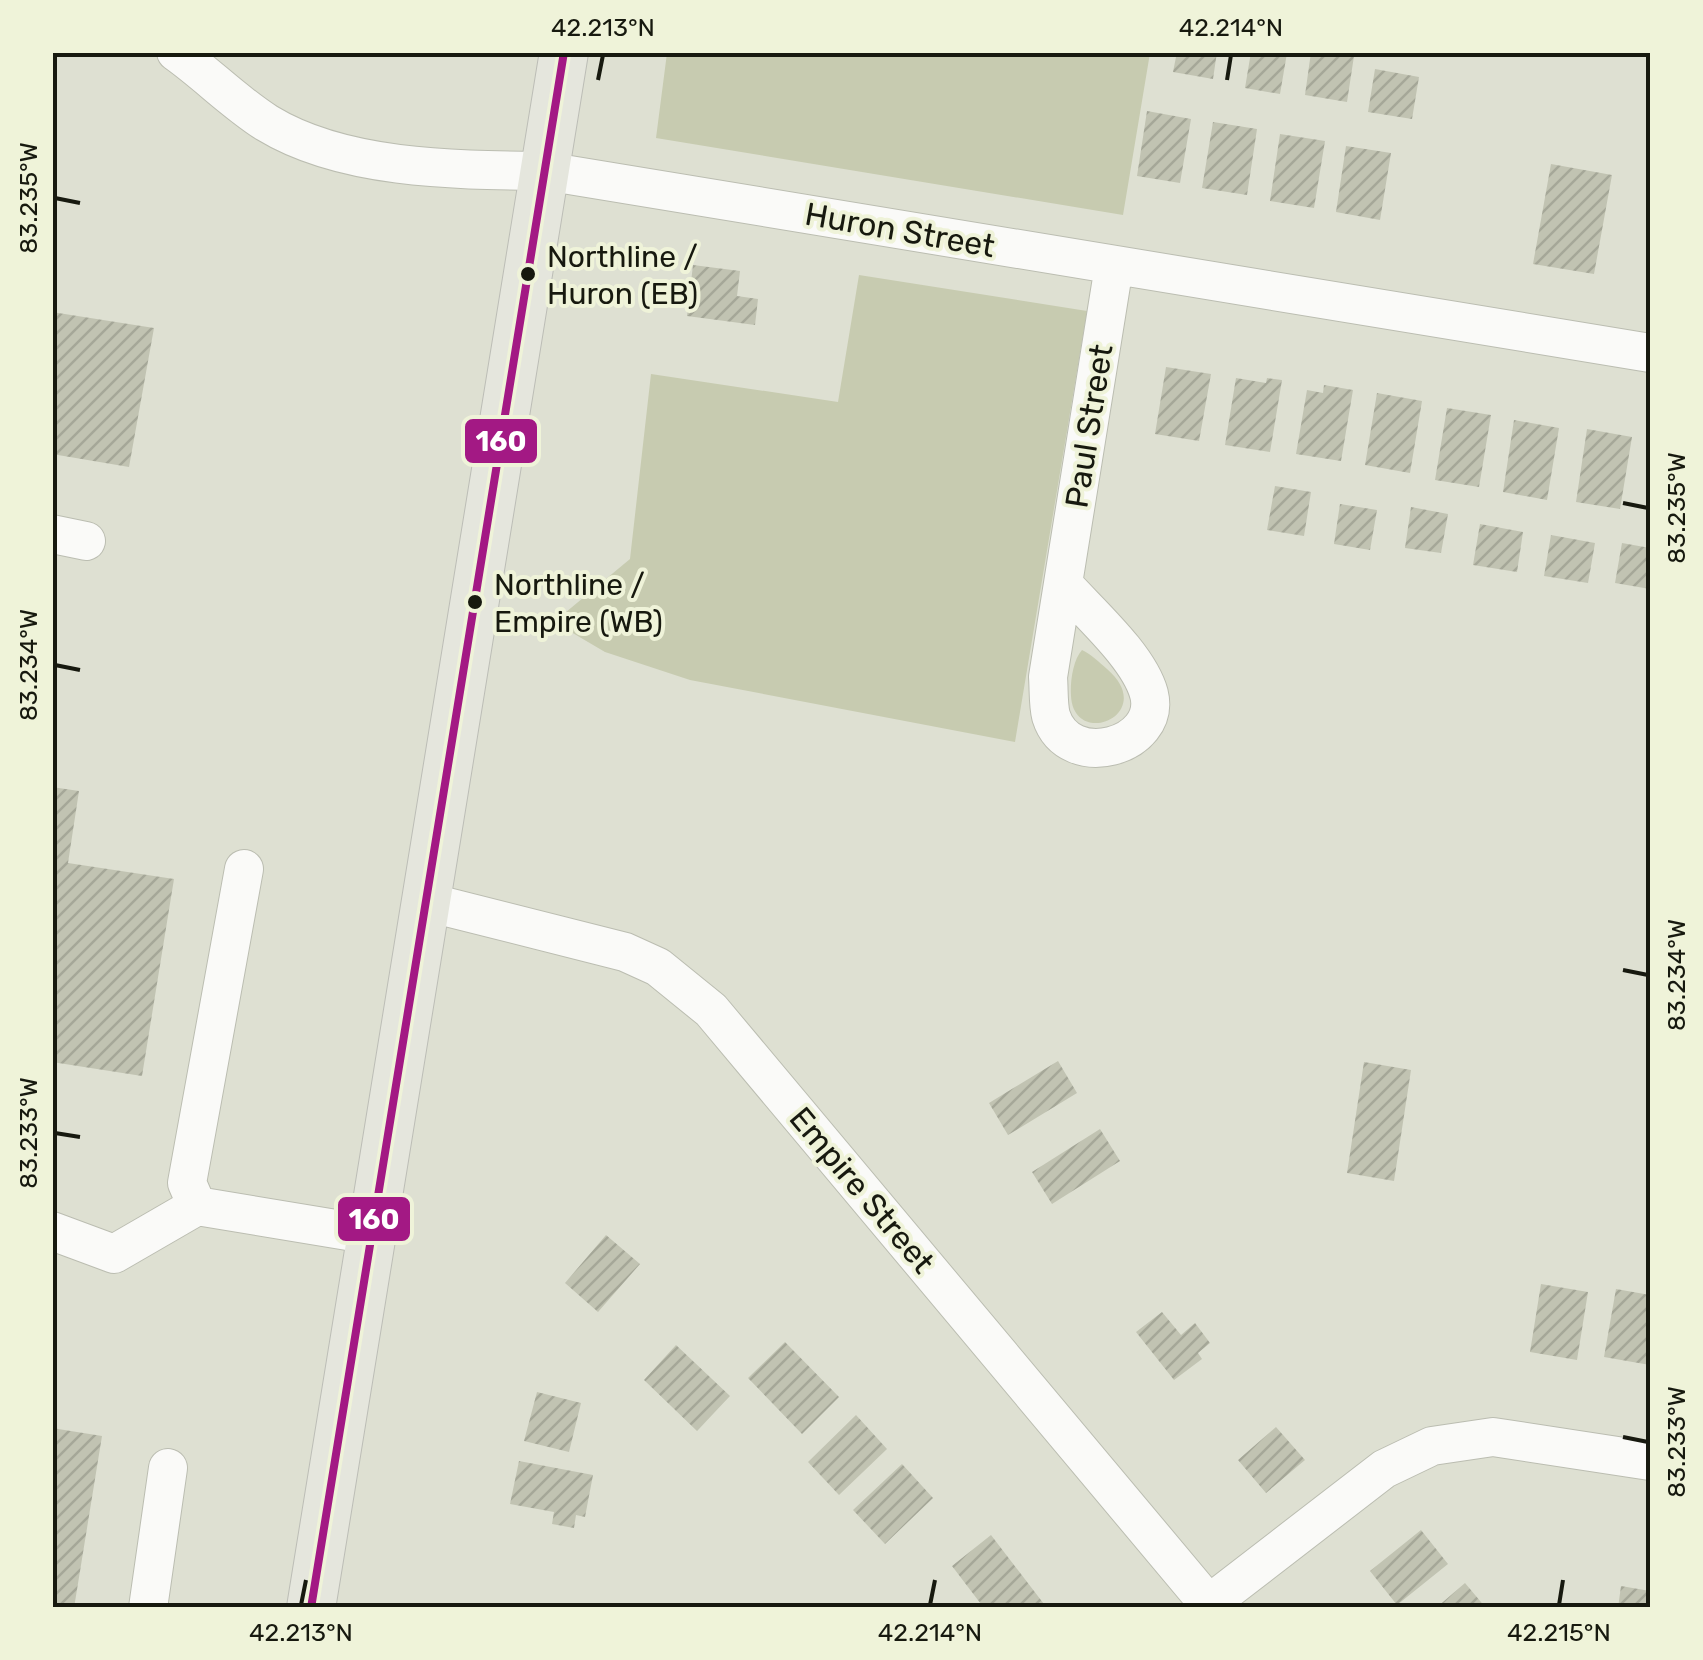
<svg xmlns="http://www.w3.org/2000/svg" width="1703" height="1660" font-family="Rubik,sans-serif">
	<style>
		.green { fill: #c7cbb0 }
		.building { fill: url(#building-hatch) }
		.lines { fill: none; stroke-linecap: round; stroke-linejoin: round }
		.minor-casing { stroke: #bbbdb1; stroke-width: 40 }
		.major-casing { stroke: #bcbdb6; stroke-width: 50 }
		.minor { stroke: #fafaf8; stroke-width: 38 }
		.major { stroke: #e5e6dd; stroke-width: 48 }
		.bus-1-casing { stroke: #eff3d9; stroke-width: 15 }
		.bus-1 { stroke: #a31984; stroke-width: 8 }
		.ticks { fill: none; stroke: #17190f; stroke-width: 4 }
		.bus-dot { fill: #17190f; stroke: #eff3d9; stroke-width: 4 }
		.labels { text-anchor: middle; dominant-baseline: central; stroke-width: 8; stroke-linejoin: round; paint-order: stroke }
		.bus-label { font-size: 30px; fill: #17190f; stroke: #eff3d9; text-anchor: start }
		.street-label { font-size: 32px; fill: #17190f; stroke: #eff3d9 }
		.line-badge { stroke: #eff3d9; stroke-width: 4 }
		.badge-label { font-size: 28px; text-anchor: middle; font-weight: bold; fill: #fff }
		.neatline { fill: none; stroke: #17190f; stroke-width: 4 }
		.ticks-label { font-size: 25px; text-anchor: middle; fill: #17190f }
	</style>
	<defs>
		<pattern id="building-hatch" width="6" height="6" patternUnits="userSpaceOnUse" patternTransform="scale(2.5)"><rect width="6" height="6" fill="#c1c3b2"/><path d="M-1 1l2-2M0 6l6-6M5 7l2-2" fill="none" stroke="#a5a798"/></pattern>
	</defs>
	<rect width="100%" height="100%" fill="#dee0d2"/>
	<path class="green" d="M 667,53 L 1150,53 L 1123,215 L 656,138 Z
		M 859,275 L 1087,311 L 1015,742 L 690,680 L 605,652 L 554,622 L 630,559 L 651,374 L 838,402 Z
		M 1082,650 C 1091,654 1099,662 1107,669 C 1159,714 1074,750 1071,696 C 1070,682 1073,660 1082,650 Z"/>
	<path class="building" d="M 1177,52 L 1217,52 L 1213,79 L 1173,72 Z
		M 1251,52 L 1287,53 L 1280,94 L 1245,88 Z
		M 1311,52 L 1354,56 L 1347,102 L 1305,95 Z
		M 1375,69 L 1419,77 L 1412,119 L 1368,112 Z
		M 1147,111 L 1191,119 L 1180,183 L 1137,176 Z
		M 1213,122 L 1257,129 L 1247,195 L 1202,188 Z
		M 1280,134 L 1325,141 L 1314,208 L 1270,201 Z
		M 1346,146 L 1391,153 L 1380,220 L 1336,212 Z
		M 1551,164 L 1612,175 L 1594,274 L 1533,264 Z
		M 693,265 L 740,271 L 737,296 L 758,299 L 755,325 L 687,316 Z
		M 52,312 L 154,328 L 129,467 L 52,454 Z
		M 1166,367 L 1211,374 L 1199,441 L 1155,434 Z
		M 1236,378 L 1266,383 L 1267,378 L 1282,380 L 1270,452 L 1225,445 Z
		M 1324,385 L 1353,390 L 1341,461 L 1296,454 L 1307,390 L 1323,393 Z
		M 1377,393 L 1422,401 L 1410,473 L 1365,465 Z
		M 1447,408 L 1491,415 L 1479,487 L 1435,480 Z
		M 1514,420 L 1559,428 L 1547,500 L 1503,492 Z
		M 1587,429 L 1632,437 L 1620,509 L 1576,502 Z
		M 1275,486 L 1311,492 L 1304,536 L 1267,530 Z
		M 1340,504 L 1377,510 L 1370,550 L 1334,544 Z
		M 1411,507 L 1448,514 L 1441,553 L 1405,548 Z
		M 1480,524 L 1523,532 L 1517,572 L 1473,565 Z
		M 1551,535 L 1595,543 L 1588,583 L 1544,576 Z
		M 1622,543 L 1650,548 L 1650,589 L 1615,583 Z
		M 52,787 L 79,791 L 68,863 L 174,879 L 142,1076 L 52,1062 Z
		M 1058,1061 L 1077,1093 L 1008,1135 L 989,1103 Z
		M 1364,1062 L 1411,1070 L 1394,1181 L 1347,1173 Z
		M 1100,1129 L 1120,1161 L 1052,1204 L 1032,1172 Z
		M 606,1235 L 640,1264 L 598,1312 L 565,1283 Z
		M 1541,1284 L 1588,1292 L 1577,1360 L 1530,1352 Z
		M 1616,1289 L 1650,1295 L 1650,1365 L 1604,1357 Z
		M 1162,1312 L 1181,1335 L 1195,1323 L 1210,1343 L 1198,1353 L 1202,1359 L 1174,1380 L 1136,1332 Z
		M 785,1342 L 839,1397 L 802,1434 L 748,1378 Z
		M 676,1345 L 730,1396 L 697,1431 L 644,1380 Z
		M 537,1392 L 581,1403 L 569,1452 L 524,1441 Z
		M 856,1415 L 887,1449 L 839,1495 L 808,1462 Z
		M 1276,1427 L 1305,1460 L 1266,1493 L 1238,1460 Z
		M 52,1428 L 102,1436 L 74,1608 L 52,1608 Z
		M 519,1461 L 593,1475 L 585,1517 L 576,1515 L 574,1528 L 552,1524 L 554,1512 L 510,1504 Z
		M 902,1464 L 933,1498 L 885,1544 L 853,1510 Z
		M 1421,1530 L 1448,1564 L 1397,1605 L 1370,1571 Z
		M 991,1535 L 1047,1608 L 984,1608 L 952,1566 Z
		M 1465,1583 L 1486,1608 L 1436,1608 Z
		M 1621,1586 L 1650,1591 L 1650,1608 L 1618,1608 Z"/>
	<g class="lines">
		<g class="minor-casing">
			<path id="minor" d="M 176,52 C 207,74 235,103 267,123 C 344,170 457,170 545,171 L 1650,353
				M 52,534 L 86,541
				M 1064,585 C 1090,614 1139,657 1149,694 C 1162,746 1069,773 1051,716 C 1048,704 1049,689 1048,677 L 1114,266
				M 244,869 L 187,1183 L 197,1206 L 372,1235
				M 427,902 L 625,952 L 658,967 L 711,1010 L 1212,1608
				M 52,1231 L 114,1254 L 197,1206
				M 1209,1604 L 1384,1469 L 1432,1446 L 1493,1437 L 1650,1461
				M 148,1608 L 168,1468"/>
		</g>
		<g class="major-casing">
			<path id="major" d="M 311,1608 L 564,52"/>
		</g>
		<use href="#minor" class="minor"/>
		<use href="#major" class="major"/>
		<g class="bus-1-casing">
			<path id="bus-1" d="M 311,1608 L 564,52"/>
		</g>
		<use href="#bus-1" class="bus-1"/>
	</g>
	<path class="ticks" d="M 598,80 L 603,55M 1227,80 L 1231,55M 55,198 L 80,203M 1623,503 L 1648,508M 55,665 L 80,670M 1623,970 L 1648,975M 55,1133 L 80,1137M 1623,1437 L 1648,1442M 301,1605 L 306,1580M 930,1605 L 935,1580M 1559,1605 L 1563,1580"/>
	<g class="bus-dot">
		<circle cx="528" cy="274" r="9"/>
		<circle cx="475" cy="602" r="9"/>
	</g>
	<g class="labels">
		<g class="bus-label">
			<text x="547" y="257">Northline /<tspan x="547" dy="37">Huron (EB)</tspan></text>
			<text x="494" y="585">Northline /<tspan x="494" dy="37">Empire (WB)</tspan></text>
		</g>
		<g class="street-label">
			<text transform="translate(900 230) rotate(10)">Huron Street</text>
			<text transform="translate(1089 426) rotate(-81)">Paul Street</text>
			<text transform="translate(862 1190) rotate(50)">Empire Street</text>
		</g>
	</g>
	<g class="line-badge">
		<rect x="463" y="417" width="76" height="48" rx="10" fill="#a31984"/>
		<rect x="336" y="1195" width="76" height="48" rx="10" fill="#a31984"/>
	</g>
	<g class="badge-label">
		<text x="501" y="451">160</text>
		<text x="374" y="1229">160</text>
	</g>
	<rect width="1703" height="1660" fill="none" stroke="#eff3d9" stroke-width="110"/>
	<rect x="55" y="55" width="1593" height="1550" class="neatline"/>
	<g class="ticks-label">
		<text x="603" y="36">42.213°N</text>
		<text x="1231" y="36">42.214°N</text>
		<text transform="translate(28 198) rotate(-90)" y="9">83.235°W</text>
		<text transform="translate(1676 508) rotate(-90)" y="9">83.235°W</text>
		<text transform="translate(28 665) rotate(-90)" y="9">83.234°W</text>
		<text transform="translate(1676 975) rotate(-90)" y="9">83.234°W</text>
		<text transform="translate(28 1133) rotate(-90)" y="9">83.233°W</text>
		<text transform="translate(1676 1442) rotate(-90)" y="9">83.233°W</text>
		<text x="301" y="1641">42.213°N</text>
		<text x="930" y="1641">42.214°N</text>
		<text x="1559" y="1641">42.215°N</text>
	</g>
</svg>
